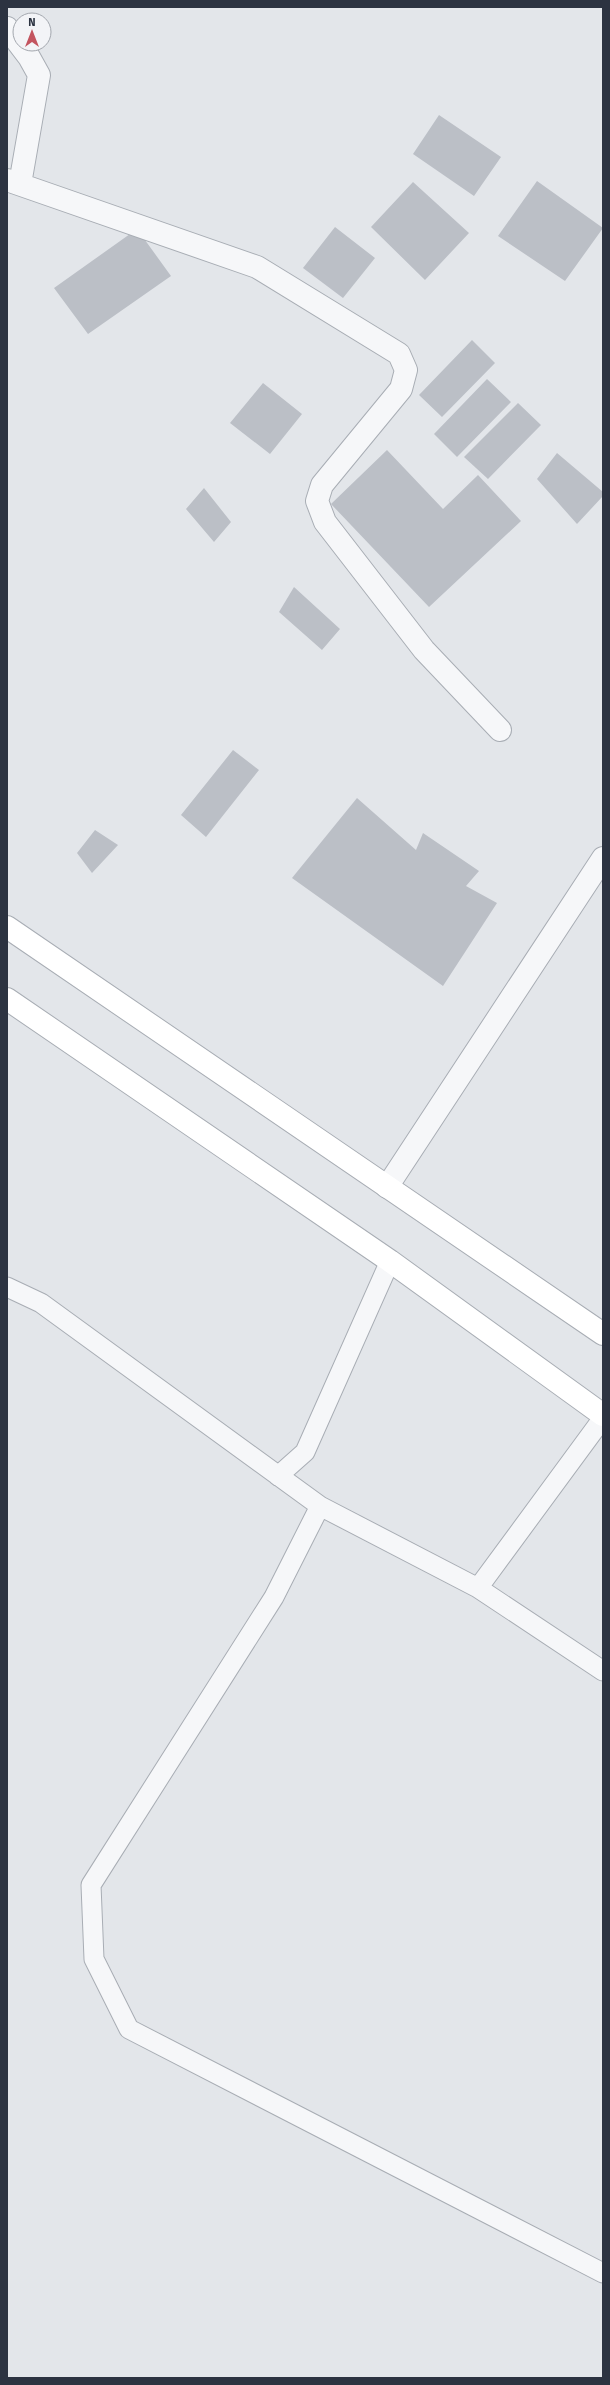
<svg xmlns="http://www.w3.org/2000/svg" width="610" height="2385" font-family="'Fira Sans',sans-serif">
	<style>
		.building { fill: #bbbfc6 }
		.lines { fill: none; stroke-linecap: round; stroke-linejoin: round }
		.lane-casing { stroke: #a8adb4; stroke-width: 21 }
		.street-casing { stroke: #a8adb4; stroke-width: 24 }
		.secondary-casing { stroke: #a8adb4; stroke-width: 24 }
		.lane { stroke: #f6f7f9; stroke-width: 19 }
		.street { stroke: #f6f7f9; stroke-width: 22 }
		.secondary { stroke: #fff; stroke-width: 22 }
	</style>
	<rect width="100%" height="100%" fill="#e3e6ea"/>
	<path class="building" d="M 439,115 L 501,157 L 474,196 L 413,154 Z
		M 537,181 L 603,228 L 565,281 L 498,236 Z
		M 413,182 L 469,233 L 425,280 L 371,227 Z
		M 335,227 L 375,258 L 343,298 L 303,268 Z
		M 137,229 L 171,276 L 88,334 L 54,288 Z
		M 472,340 L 495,363 L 442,417 L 419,395 Z
		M 487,379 L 511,402 L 457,457 L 434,434 Z
		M 263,383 L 302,414 L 270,454 L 230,423 Z
		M 518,403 L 541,425 L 488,479 L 464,457 Z
		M 387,450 L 443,509 L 478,475 L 521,521 L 429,607 L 331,504 Z
		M 557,453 L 603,492 L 603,496 L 577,524 L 537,479 Z
		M 204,488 L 231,522 L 214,542 L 186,509 Z
		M 294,587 L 340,629 L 322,650 L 279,612 Z
		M 233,750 L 259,770 L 206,837 L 181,815 Z
		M 357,798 L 416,850 L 423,833 L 479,871 L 466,886 L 497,903 L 443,986 L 292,878 Z
		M 95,830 L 118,845 L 92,873 L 77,853 Z"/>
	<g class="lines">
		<g class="lane-casing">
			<path id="lane" d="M 7,1287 L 41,1303 L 320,1506 L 478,1588 L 603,1671
				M 278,1476 L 305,1452 L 390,1261
				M 320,1506 L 274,1597 L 91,1885 L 94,1959 L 129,2029 L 603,2273
				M 478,1588 L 603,1418"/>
		</g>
		<g class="street-casing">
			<path id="street" d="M 7,28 L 29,57 L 39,75 L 20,184
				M 7,180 L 257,267 L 399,354 L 406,370 L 401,389 L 322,485 L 317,501 L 325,522 L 424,650 L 500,730
				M 387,1187 L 603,858"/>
		</g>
		<g class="secondary-casing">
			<path id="secondary" d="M 7,927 L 603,1334
				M 7,999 L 390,1261 L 603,1415"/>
		</g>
		<use href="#lane" class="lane"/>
		<use href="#street" class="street"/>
		<use href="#secondary" class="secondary"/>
	</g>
	<rect width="610" height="2385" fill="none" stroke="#2c3341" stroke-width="16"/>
	<g transform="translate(32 32)"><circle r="19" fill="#f3f4f7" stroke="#a3a7ae"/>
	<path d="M0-3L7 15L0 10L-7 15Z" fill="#c3545f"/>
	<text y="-6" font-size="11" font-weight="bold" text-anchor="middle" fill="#2c3341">N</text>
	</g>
</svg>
